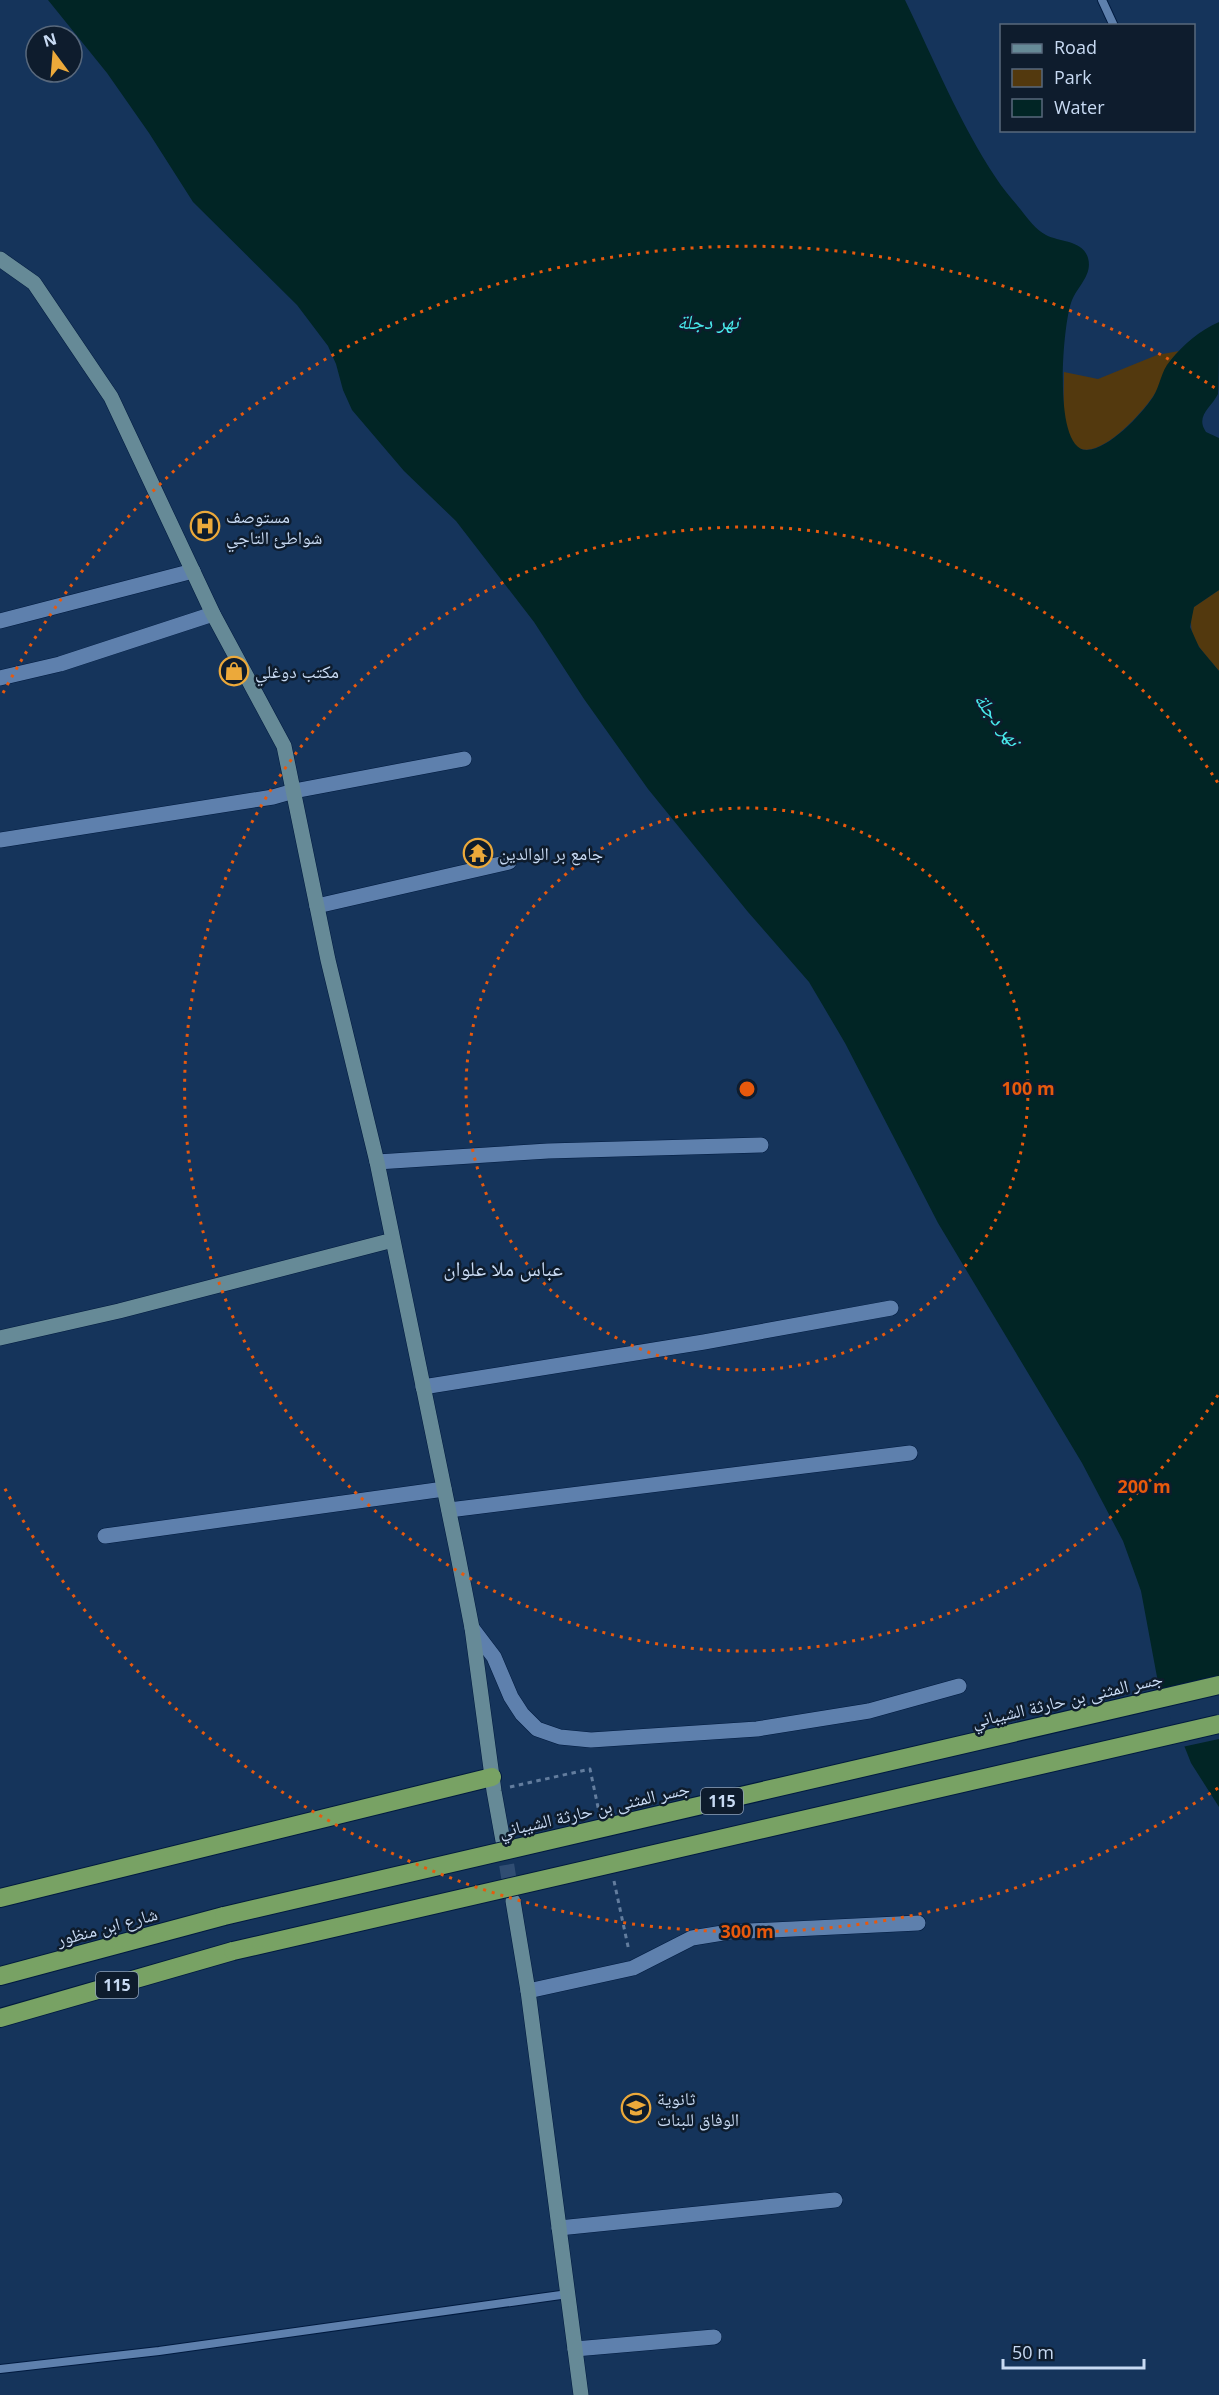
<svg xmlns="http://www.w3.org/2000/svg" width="1219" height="2395" font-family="'Open Sans','Noto Naskh Arabic',sans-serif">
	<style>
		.green { fill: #53390e }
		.water { fill: #012525 }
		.pier { fill: #15345b }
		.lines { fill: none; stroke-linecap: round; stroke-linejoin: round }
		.secondary-tunnel { stroke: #304d72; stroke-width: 15; stroke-dasharray: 15 8; stroke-linecap: butt }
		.lane-casing { stroke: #001a3f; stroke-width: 10 }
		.street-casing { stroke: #001a3f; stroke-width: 16 }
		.secondary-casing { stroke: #001a3f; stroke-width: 16 }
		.highway-casing { stroke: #001a3f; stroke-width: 20 }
		.path { stroke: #637d9e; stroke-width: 3; stroke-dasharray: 4.5 4.5; stroke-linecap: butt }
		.lane { stroke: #5e80ad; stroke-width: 8 }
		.street { stroke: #5e80ad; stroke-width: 15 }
		.secondary { stroke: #668a97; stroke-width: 15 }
		.highway { stroke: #78a264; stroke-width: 18 }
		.highway-bridge-casing { stroke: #001a3f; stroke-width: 20; stroke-linecap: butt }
		.highway-bridge { stroke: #78a264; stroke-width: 18 }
		.ring { fill: none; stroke: #e8590c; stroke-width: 3; stroke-dasharray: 3 6 }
		.labels { text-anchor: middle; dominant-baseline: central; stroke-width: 5; stroke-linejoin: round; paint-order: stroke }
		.shield { fill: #0e1c2d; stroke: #90a1b8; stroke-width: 1.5 }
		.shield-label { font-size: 16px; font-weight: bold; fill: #c8daf3 }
		.poi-label { font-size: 18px; fill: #c8daf3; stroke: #0e1c2d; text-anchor: start }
		.street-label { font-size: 18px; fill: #c8daf3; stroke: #0e1c2d }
		.water-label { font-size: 20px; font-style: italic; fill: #49eaec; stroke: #0e1c2d }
		.quarter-label { font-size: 21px; fill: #c8daf3; stroke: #0e1c2d }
		.centre { fill: #e8590c; stroke: #0e1c2d; stroke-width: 3 }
		.ring-label { font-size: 18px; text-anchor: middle; font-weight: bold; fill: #e8590c; stroke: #0e1c2d; stroke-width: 5; stroke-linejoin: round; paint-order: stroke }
	</style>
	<rect width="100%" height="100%" fill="#15345b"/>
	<path class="green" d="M 1179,351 C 1162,368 1164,382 1152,398 C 1138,417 1082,481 1067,431 C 1062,412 1064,391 1064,372 L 1098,379 L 1157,355 Z
		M 1219,590 L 1219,671 C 1201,649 1184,636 1194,607 Z"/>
	<path class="water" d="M 48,0 L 905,0 C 933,58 960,124 996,178 C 1003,189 1012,199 1021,210 C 1028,219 1036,230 1046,235 C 1059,242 1083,240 1088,258 C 1093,276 1076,287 1071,303 C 1063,325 1052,451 1087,450 C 1109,449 1141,415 1153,397 C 1160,386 1161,371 1170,361 C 1184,344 1199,331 1219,322 C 1219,336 1219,385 1218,394 C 1211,408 1195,416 1206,432 L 1219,438 L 1219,590 L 1194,607 L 1190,627 L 1199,647 L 1219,671 L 1219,1807 L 1191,1763 L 1157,1677 L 1141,1591 L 1123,1541 L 1082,1463 L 938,1223 L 845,1043 L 809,982 L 748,912 L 648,789 L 584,699 L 534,622 L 456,521 L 404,471 L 352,410 L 343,390 L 336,364 L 328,346 L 297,305 L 193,202 L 149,133 L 107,73 Z"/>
	<path class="pier" d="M 1219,1676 L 1219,1739 L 1182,1747 L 1159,1689 Z"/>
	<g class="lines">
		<path class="secondary-tunnel" d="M 503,1842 L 512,1898"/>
		<g class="lane-casing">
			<path id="lane" d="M 1102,0 L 1114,26
				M 0,2369 L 159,2351 L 568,2294"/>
		</g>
		<g class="street-casing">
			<path id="street" d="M 0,621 L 193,571
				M 0,678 L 60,664 L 213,614
				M 0,840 L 273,797 L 294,791 L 464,759
				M 317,906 L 509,862
				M 377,1162 L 548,1151 L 761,1145
				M 423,1387 L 704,1342 L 891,1308
				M 449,1510 L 910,1453
				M 105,1536 L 444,1489
				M 472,1628 L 494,1657 L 511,1697 L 522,1714 L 537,1729 L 560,1737 L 591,1740 L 757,1729 L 869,1711 L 959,1686
				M 528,1991 L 633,1968 L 692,1938 L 729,1932 L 918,1923
				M 559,2228 L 835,2200
				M 575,2349 L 714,2337"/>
		</g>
		<g class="secondary-casing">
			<path id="secondary" d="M 0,259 L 34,283 L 111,397 L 213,614 L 284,746 L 328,960 L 377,1162 L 457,1551 L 472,1628 L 494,1791 L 503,1841
				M 0,1338 L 119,1311 L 393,1240
				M 513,1901 L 528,1991 L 581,2395"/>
		</g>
		<g class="highway-casing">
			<path id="highway" d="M 0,1898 L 492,1777
				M 0,1976 L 224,1916
				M 0,2018 L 233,1951"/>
		</g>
		<path class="path" d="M 510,1787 L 590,1769 L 599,1812
			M 614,1881 L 629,1951"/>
		<use href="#lane" class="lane"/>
		<use href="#street" class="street"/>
		<use href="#secondary" class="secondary"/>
		<use href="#highway" class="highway"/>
		<g class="highway-bridge-casing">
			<path id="highway-bridge" d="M 224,1916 L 1219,1685
				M 233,1951 L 1219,1724"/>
		</g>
		<use href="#highway-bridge" class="highway-bridge"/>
	</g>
	<g class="ring">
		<circle cx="747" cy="1089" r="281"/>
		<path d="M1218 1395A562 562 0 1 1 1218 783"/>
		<path d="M1218 1788A843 843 0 0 1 3 1485M3 693A843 843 0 0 1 1218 390"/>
	</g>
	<defs>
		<g id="hospital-ring" transform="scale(1.5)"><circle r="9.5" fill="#0e1c2d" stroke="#eca93a" stroke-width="1.5"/><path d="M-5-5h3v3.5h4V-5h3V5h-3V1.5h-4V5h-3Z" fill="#eca93a"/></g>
		<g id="shop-ring" transform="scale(1.5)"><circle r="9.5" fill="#0e1c2d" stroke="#eca93a" stroke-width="1.5"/><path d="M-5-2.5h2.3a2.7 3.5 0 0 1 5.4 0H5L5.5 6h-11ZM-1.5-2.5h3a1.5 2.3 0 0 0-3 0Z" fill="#eca93a"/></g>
		<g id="temple-ring" transform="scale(1.5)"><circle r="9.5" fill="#0e1c2d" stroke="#eca93a" stroke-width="1.5"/><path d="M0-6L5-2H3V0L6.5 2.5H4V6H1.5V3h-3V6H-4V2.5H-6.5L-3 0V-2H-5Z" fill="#eca93a"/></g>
		<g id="school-ring" transform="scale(1.5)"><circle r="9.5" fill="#0e1c2d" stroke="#eca93a" stroke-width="1.5"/><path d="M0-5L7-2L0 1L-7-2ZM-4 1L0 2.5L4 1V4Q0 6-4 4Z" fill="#eca93a"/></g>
	</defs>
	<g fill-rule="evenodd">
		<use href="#hospital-ring" x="205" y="526"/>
		<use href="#shop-ring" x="234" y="671"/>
		<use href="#temple-ring" x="478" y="853"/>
		<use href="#school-ring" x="636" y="2108"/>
	</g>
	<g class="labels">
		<g class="shield">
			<rect x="701" y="1788" width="42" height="26" rx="4.5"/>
			<rect x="96" y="1972" width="42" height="26" rx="4.5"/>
		</g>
		<g class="shield-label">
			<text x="722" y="1801">115</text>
			<text x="117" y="1985">115</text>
		</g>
		<g class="poi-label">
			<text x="226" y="516">مستوصف<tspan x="226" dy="21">شواطئ التاجي</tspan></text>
			<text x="255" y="671">مكتب دوغلي</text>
			<text x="499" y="853">جامع بر الوالدين</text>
			<text x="657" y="2098">ثانوية<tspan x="657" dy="21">الوفاق للبنات</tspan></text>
		</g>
		<g class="street-label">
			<text transform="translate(1067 1699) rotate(-13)">جسر المثنى بن حارثة الشيباني</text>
			<text transform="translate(594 1809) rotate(-13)">جسر المثنى بن حارثة الشيباني</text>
			<text transform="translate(107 1926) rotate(-15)">شارع ابن منظور</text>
		</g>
		<g class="water-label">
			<text x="708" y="321">نهر دجلة</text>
			<text transform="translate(998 719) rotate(52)">نهر دجلة</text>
		</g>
		<g class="quarter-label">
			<text x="503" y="1268">عباس ملا علوان</text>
		</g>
	</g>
	<circle cx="747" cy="1089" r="9" class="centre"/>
	<g class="ring-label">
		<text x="1028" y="1095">100 m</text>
		<text x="1144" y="1493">200 m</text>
		<text x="747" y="1938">300 m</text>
	</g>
	<rect x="1000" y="24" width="195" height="108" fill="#0e1c2d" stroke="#58687c" stroke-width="1.5"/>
	<rect x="1012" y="44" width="30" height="9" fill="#668a97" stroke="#58687c" stroke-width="1.5"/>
	<text x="1054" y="54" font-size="18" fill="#c8daf3">Road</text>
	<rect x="1012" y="69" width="30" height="18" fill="#53390e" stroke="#58687c" stroke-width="1.5"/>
	<text x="1054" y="84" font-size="18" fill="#c8daf3">Park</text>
	<rect x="1012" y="99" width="30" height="18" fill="#012525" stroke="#58687c" stroke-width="1.5"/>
	<text x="1054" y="114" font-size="18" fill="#c8daf3">Water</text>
	<g transform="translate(54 54) rotate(344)"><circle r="28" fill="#0e1c2d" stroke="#58687c" stroke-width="1.5"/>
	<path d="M0-4.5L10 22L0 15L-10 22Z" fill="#eca93a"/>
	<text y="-9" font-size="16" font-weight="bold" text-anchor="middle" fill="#c8daf3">N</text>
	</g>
	<path d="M1003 2359v9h141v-9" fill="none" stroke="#c8daf3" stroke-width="3"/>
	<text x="1012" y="2359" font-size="18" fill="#c8daf3" stroke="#0e1c2d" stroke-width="4.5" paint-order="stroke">50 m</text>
</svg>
